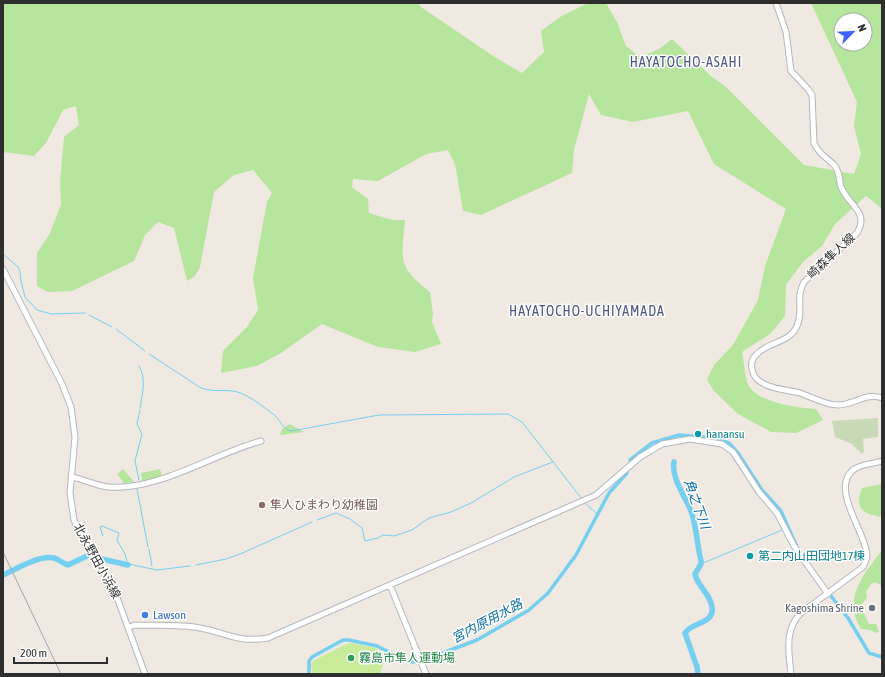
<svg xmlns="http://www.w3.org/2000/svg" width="885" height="677" font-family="'Asap Condensed','Noto Sans JP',sans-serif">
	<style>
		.green { fill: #b6e59e; fill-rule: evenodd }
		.cemetery { fill: #c8d9b8 }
		.pitch { fill: #c9ec9a }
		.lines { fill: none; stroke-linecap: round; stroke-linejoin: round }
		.stream { stroke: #75cff0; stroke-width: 1 }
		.canal { stroke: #75cff0; stroke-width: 3.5 }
		.river { stroke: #75cff0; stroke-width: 5.5 }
		.secondary-casing { stroke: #b4b7c1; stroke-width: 7 }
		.secondary { stroke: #fff; stroke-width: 5 }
		.rail { stroke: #a3a6b8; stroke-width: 1 }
		.culture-dot { fill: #0f9aa8; stroke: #fff; stroke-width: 1.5 }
		.education-dot { fill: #8d6e63; stroke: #fff; stroke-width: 1.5 }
		.worship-dot { fill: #6b7280; stroke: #fff; stroke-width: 1.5 }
		.shop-dot { fill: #3f7fe0; stroke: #fff; stroke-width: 1.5 }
		.leisure-dot { fill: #2e9e5b; stroke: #fff; stroke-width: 1.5 }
		.labels { text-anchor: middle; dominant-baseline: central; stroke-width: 3; stroke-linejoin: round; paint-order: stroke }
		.street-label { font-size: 12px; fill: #2e2e2e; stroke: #fff }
		.culture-label { font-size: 12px; fill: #0d838f; stroke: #fff; text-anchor: start }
		.education-label { font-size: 12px; fill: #785e54; stroke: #fff; text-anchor: start }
		.worship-label { font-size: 12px; fill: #5b616d; stroke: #fff; text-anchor: end }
		.shop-label { font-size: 12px; fill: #366cbe; stroke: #fff; text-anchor: start }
		.leisure-label { font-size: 12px; fill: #27864d; stroke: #fff; text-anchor: start }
		.water-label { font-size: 13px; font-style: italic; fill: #0d6fa3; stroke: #fff }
		.quarter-label { font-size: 14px; letter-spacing: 1px; fill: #4d5680; stroke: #fff }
	</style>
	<rect width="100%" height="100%" fill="#efe9e1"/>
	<path class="green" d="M 3,3 L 418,3 L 421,7 L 496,58 L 522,73 L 544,52 L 541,31 L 560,17 L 588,3 L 606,3 L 617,22 L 626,46 L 640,57 L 659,49 L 672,39 L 711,76 L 725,86 L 804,165 L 854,174 L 861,154 L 854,126 L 857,102 L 811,3 L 882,3 L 882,209 L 866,196 L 835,224 L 822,246 L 803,262 L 786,285 L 785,316 L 770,334 L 742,352 C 744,361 745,379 749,386 C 759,403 798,408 816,409 L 823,420 L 796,433 L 771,432 L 738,414 L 713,390 L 707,379 L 714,365 L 733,345 L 758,300 L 765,266 L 786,209 L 714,164 L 688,111 L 633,122 L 601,115 L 589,94 L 574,150 L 572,173 L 481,215 L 463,211 L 455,164 L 448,150 L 426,154 L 378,181 L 353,179 L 352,187 L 368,199 L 369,213 L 392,220 L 405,220 C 402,260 396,265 430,292 L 433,314 L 432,322 L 441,344 L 415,352 L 378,347 L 322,324 L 281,353 L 257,366 L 221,373 L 223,351 L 247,327 L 258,310 L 253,278 L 267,202 L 272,193 L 253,170 L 234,175 L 214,192 L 200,267 L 195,276 L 187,281 L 174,228 L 158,222 L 145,235 L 134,261 L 72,291 L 48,292 L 37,286 L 37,253 L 49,235 L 61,205 L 60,182 L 64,137 L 79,125 L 76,106 L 63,110 L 46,143 L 34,156 L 3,152 ZM 841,20 L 865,20 L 865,44 L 841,44 Z
		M 290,424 L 304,432 L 280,435 L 282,429 Z
		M 123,469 L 134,482 L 124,483 L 117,474 Z
		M 160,469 L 162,477 L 142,481 L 141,473 Z
		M 882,484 L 882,517 C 863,514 854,509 862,488 Z
		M 882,550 L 882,586 L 875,582 L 871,584 L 866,592 L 867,598 L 862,604 L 863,611 L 869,624 L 876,624 L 879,632 L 877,633 L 870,630 L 861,629 C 842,598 864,574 882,550 Z"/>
	<path class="cemetery" d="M 878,418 L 878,437 L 863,439 L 864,452 L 862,454 L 852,444 L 835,437 L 832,421 Z"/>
	<path class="pitch" d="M 351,643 L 375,648 L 386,655 L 380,674 L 313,674 L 311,665 L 313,661 L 346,644 Z"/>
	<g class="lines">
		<path class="stream" d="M 3,254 L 18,267 L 20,272 L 21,281 L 25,297 L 37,310 L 51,314 L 85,313
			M 89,315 L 112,327
			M 116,329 L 145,351
			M 149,354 L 201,388 C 218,394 230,386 247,396 C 256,401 265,408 273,414 C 280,419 282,429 291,431 L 379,415 L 508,414 L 522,422 L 582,499
			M 139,366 C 147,379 142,394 140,408
			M 139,480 L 135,461 L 142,434 L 137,424 L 140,410
			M 137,489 L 148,547
			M 586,504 L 597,514
			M 317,520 L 336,513 L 350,519 L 362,528 L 365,541 L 378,538 L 383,535 L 394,536 L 412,530 L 429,518 L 451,512 L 473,502 L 514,477 L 553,462
			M 103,536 L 100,527 L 102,526 L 119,533 L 117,540 L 125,554 L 127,561
			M 149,549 L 152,566
			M 128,564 L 157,570 L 190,566
			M 701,564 L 782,530
			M 196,565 L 226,559 L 240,554 L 312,522"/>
		<path class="canal" d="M 630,460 L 652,443 L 679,435 L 717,438 L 729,443 L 738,453 L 762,490 L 781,511 L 797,547
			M 831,596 L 848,618 L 869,653 L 882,657
			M 309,674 L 309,661 L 312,657 L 343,640 L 349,640 L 377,646 L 407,661 L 413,662 L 424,660 L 477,640 L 529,610 L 548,593 L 576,555 L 609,493 L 627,473"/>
		<path class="river" d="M 674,462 C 671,478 685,496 691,511 C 697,528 697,545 701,561 L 701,564 L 695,574 C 697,586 710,593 712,607 C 715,624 692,622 685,633 L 697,667 L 698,674
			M 102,559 L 128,565
			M 3,575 C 16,569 39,555 54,558 C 59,559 63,564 68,565 L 87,556"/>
		<g class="secondary-casing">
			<path id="secondary" d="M 776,3 L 786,32 L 791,71 L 808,89 L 812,95 L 814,143 C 818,154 828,158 835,166 C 840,173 839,180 841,187 C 848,205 870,212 857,233 L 804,282 C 795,298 804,311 797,326 C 789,344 768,341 756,355 C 752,359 751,364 752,369 C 755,389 785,389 800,393 C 812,397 825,405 838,405 C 854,405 866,392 882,398
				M 3,269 L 62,384 L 71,407 L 75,437 L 70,493 L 74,520 L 83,540 L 115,592 L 145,674
				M 71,477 C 84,479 96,486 109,487 C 158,491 213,454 261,441
				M 390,585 L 426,674
				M 129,627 L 135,625 C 156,626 179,624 200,628 C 228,633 236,643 268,638 L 596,495 L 640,457 L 662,444 L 690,439 L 722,444 L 733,452 L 759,492 L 777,513 L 794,546 L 828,594
				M 791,674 C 789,653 784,629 801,613 L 863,567 C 865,563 867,559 867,555 C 866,533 830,489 853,470 C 860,464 873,464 882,461"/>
		</g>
		<use href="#secondary" class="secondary"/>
		<path class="rail" d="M 3,552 L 61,674"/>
	</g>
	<g class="culture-dot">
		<circle cx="698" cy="434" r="4"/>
		<circle cx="750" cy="556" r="4"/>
	</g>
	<circle class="education-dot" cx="262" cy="505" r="4"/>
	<circle class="worship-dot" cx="872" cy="608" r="4"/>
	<circle class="shop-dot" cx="145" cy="615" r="4"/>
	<circle class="leisure-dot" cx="351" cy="658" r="4"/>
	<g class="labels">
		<g class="street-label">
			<text transform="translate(831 256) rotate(-43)">崎森隼人線</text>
			<text transform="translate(97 561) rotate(61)">北永野田小浜線</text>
		</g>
		<g class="culture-label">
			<text x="706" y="434">hanansu</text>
			<text x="758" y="556">第二内山田団地17棟</text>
		</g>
		<g class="education-label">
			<text x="270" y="505">隼人ひまわり幼稚園</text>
		</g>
		<g class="worship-label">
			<text x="864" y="608">Kagoshima Shrine</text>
		</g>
		<g class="shop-label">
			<text x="153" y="615">Lawson</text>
		</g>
		<g class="leisure-label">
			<text x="359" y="658">霧島市隼人運動場</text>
		</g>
		<g class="water-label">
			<text transform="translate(697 504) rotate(70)">角之下川</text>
			<text transform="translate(487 621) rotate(-28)">宮内原用水路</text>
		</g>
		<g class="quarter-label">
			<text x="686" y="62">HAYATOCHO-ASAHI</text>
			<text x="587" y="311">HAYATOCHO-UCHIYAMADA</text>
		</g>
	</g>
	<rect width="885" height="677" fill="none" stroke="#2e2e2e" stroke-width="8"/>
	<g transform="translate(853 32) rotate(66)"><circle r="19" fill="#ffffff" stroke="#ababab"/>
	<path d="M0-3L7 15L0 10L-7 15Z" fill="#4264fb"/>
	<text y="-6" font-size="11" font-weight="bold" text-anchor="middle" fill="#2e2e2e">N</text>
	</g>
	<path d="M14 657v6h93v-6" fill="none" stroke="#2e2e2e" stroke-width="2"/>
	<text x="20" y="657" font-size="12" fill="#2e2e2e" stroke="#ffffff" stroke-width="3" paint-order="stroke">200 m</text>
</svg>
